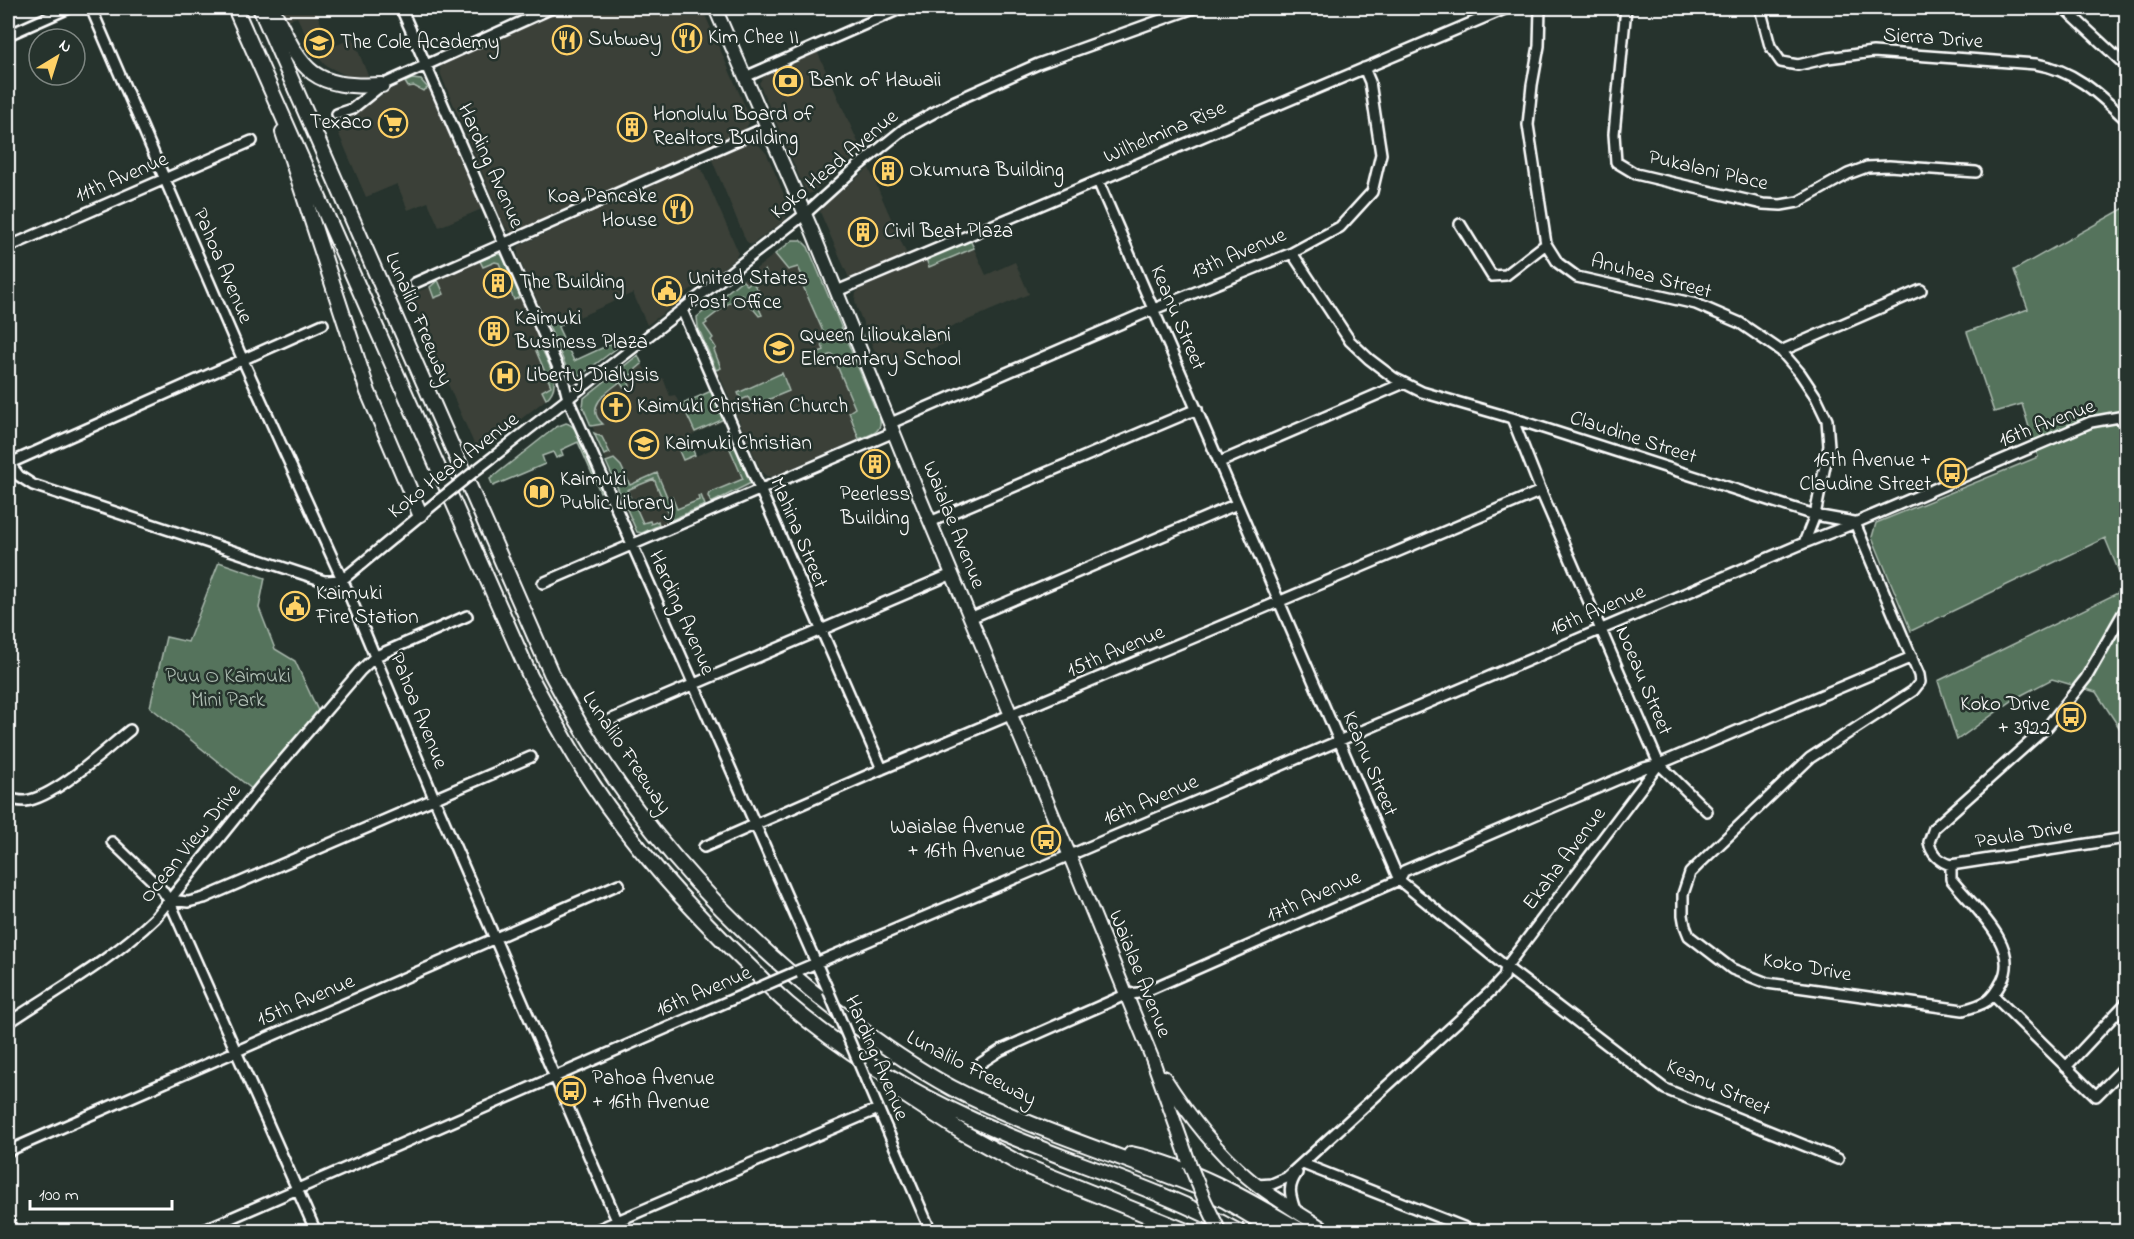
<svg xmlns="http://www.w3.org/2000/svg" width="2134" height="1239" font-family="'Indie Flower',sans-serif">
	<style>
		.built { fill: #3a4038 }
		.green { fill: #55735c; stroke: #aab9ae; stroke-width: 1.5 }
		.lines { fill: none; stroke-linecap: round; stroke-linejoin: round }
		.minor-casing { stroke: #fff; stroke-width: 14 }
		.major-casing { stroke: #fff; stroke-width: 16 }
		.highway-casing { stroke: #fff; stroke-width: 18 }
		.minor { stroke: #26332d; stroke-width: 9 }
		.major { stroke: #26332d; stroke-width: 12 }
		.highway { stroke: #26332d; stroke-width: 14 }
		.minor-bridge-casing { stroke: #fff; stroke-width: 14; stroke-linecap: butt }
		.major-bridge-casing { stroke: #fff; stroke-width: 16; stroke-linecap: butt }
		.minor-bridge { stroke: #26332d; stroke-width: 9 }
		.major-bridge { stroke: #26332d; stroke-width: 12 }
		.labels { text-anchor: middle; dominant-baseline: central; stroke-width: 5; stroke-linejoin: round; paint-order: stroke }
		.poi-label { font-size: 21px; fill: #fff; stroke: #26332d; text-anchor: start }
		.street-label { font-size: 21px; fill: #fff; stroke: #26332d }
		.park-label { font-size: 21px; fill: #b2c0b6; stroke: #26332d }
	</style>
	<rect width="100%" height="100%" fill="#26332d"/>
	<filter id="ink" filterUnits="userSpaceOnUse"><feTurbulence type="fractalNoise" baseFrequency=".0167" numOctaves="2"/><feDisplacementMap in="SourceGraphic" scale="12" xChannelSelector="R" yChannelSelector="G"/><feConvolveMatrix kernelMatrix="1 2 1 2 8 2 1 2 1" color-interpolation-filters="sRGB"/></filter>
	<g filter="url(#ink)">
		<path class="built" d="M 278,8 L 314,8 L 332,47 L 353,38 L 369,78 L 345,75 L 325,65 L 314,52 L 297,17 L 285,21 Z
			M 563,8 L 702,8 L 748,113 L 749,123 L 744,132 L 519,234 L 513,234 L 504,225 L 441,75 L 440,67 L 447,58 Z
			M 817,51 L 862,151 L 812,193 L 808,194 L 805,190 L 759,83 L 765,74 Z
			M 412,79 L 421,80 L 428,88 L 482,209 L 439,227 L 428,202 L 408,210 L 397,184 L 366,197 L 335,125 L 356,114 L 387,91 Z
			M 752,142 L 759,145 L 767,154 L 790,209 L 785,220 L 751,245 L 746,241 L 712,160 L 715,156 L 742,143 Z
			M 696,165 L 702,170 L 737,249 L 738,253 L 735,259 L 696,288 L 691,289 L 678,299 L 676,304 L 647,325 L 633,293 L 550,330 L 518,256 L 518,248 L 520,245 Z
			M 869,168 L 907,255 L 849,278 L 820,212 L 824,205 Z
			M 796,240 L 803,241 L 808,247 L 881,424 L 880,428 L 874,433 L 771,477 L 766,476 L 760,469 L 696,321 L 701,312 L 789,243 Z
			M 970,240 L 986,275 L 1015,262 L 1029,294 L 940,332 L 944,344 L 882,369 L 857,308 L 855,300 L 856,293 L 866,283 Z
			M 496,254 L 501,254 L 504,258 L 555,380 L 555,388 L 549,397 L 478,453 L 409,295 L 430,287 L 438,279 Z
			M 638,355 L 651,383 L 663,378 L 670,396 L 675,395 L 680,405 L 713,390 L 726,420 L 687,437 L 696,456 L 735,439 L 751,483 L 640,534 L 634,529 L 583,403 L 589,393 Z"/>
		<path class="green" d="M 412,79 L 421,80 L 428,88 L 423,91 L 414,86 L 408,87 L 405,82 Z
			M 2126,207 L 2126,738 L 2096,692 L 2052,679 L 2016,698 L 1957,740 L 1938,681 L 2126,589 L 2105,538 L 1911,631 L 1872,537 L 1876,523 L 2038,457 L 2022,404 L 1994,412 L 1967,332 L 2028,309 L 2014,270 Z
			M 793,240 L 801,240 L 808,247 L 880,420 C 882,433 869,435 859,439 L 849,412 L 855,408 L 832,354 L 816,360 L 814,354 L 824,350 L 819,339 L 825,336 L 803,286 L 806,284 L 798,267 L 788,270 L 775,254 Z
			M 970,240 L 974,248 L 929,267 L 926,259 Z
			M 496,254 L 501,254 L 504,258 L 520,297 L 514,300 L 499,263 L 495,262 L 483,267 L 480,261 Z
			M 765,270 L 766,272 L 753,283 L 758,290 L 752,293 L 762,315 L 759,316 L 741,294 L 706,321 L 707,323 L 704,325 L 713,338 L 711,340 L 716,348 L 714,350 L 721,368 L 716,370 L 698,327 L 697,317 L 742,280 L 747,285 Z
			M 438,280 L 444,294 L 434,298 L 430,287 Z
			M 554,318 L 563,324 L 558,327 L 574,361 L 615,342 L 617,348 L 581,375 L 573,375 L 568,371 L 547,322 Z
			M 542,349 C 549,366 563,385 546,399 L 542,391 L 551,386 L 536,351 Z
			M 638,355 L 642,364 L 635,370 L 635,373 L 627,376 L 630,386 L 624,388 L 620,382 C 606,392 584,408 603,424 L 591,426 L 583,407 L 584,398 Z
			M 782,373 L 789,391 L 760,403 L 758,399 L 751,402 L 748,397 L 741,400 L 738,393 Z
			M 711,391 L 724,419 L 695,432 L 682,404 Z
			M 566,423 C 583,427 597,474 604,490 L 600,492 L 578,442 L 561,450 L 563,455 L 556,458 L 553,452 L 542,456 L 545,464 L 493,486 L 490,479 L 556,427 Z
			M 594,433 L 602,437 L 610,453 L 604,455 Z
			M 688,439 L 695,455 L 683,460 L 676,444 Z
			M 738,446 L 751,483 L 711,503 L 708,496 L 709,493 L 743,479 L 730,449 Z
			M 614,459 L 621,466 L 630,485 L 657,473 L 668,499 L 672,497 L 677,509 L 699,500 L 698,496 L 701,495 L 705,505 L 669,521 L 667,516 L 669,515 L 654,479 L 627,490 L 631,499 L 624,502 L 606,462 Z
			M 634,503 L 643,523 L 650,521 L 651,524 L 658,521 L 659,525 L 642,533 L 637,532 L 626,507 Z
			M 219,562 L 265,578 L 259,608 L 275,649 L 295,661 L 319,713 L 253,790 L 150,707 L 166,637 L 188,642 Z"/>
		<g class="lines">
			<g class="minor-casing">
				<path id="minor" d="M 91,8 L 242,358 L 351,599 L 434,798 L 622,1232
					M 401,8 L 563,379 L 568,399 L 584,435 L 828,990
					M 1540,8 L 1539,46 L 1532,85 L 1528,125 L 1546,244 L 1558,263 L 1577,277 L 1696,304 L 1740,323 L 1781,351 L 1800,373 L 1816,397 L 1827,420 L 1829,446 L 1815,515 L 1804,543
					M 1626,8 L 1614,134 L 1616,162 L 1636,174 L 1763,204 L 1781,205 L 1798,202 L 1848,174 L 1867,167 L 1889,166 L 1976,172
					M 1760,8 L 1770,46 L 1781,62 L 1798,65 L 1828,58 L 1873,52 L 2036,64 C 2073,70 2097,92 2123,117 L 2126,117
					M 2064,8 L 2126,66
					M 8,35 L 69,8
					M 745,77 L 902,8
					M 337,114 L 352,109 L 382,85 L 552,8
					M 1098,181 L 1399,880 L 1506,967 L 1665,1089 L 1838,1159
					M 1460,224 L 1492,276 L 1506,275 L 1546,244
					M 8,247 L 252,141
					M 1292,253 L 1350,341 L 1369,359 L 1394,378 L 1422,392 L 1512,418 L 1815,515 L 1854,522
					M 415,283 L 767,127
					M 837,291 L 1507,8
					M 682,310 L 882,769
					M 1781,351 L 1921,290
					M 1512,418 L 1541,491 L 1659,764 L 1707,811
					M 891,423 L 1154,309 L 1292,253 L 1340,227 L 1372,192 L 1381,154 L 1370,82 L 1364,68
					M 1220,462 L 1404,383
					M 9,463 L 19,476 L 33,485 L 324,581 L 342,580 L 440,499
					M 8,464 L 323,324
					M 475,471 L 805,214 L 858,166 L 904,129 L 955,101 L 1038,64 L 1194,8
					M 930,522 L 1197,409
					M 1855,523 L 1919,675 L 1920,682 L 1913,691 L 1810,758 L 1698,865 L 1690,873 L 1683,894 L 1683,915 L 1685,926 L 1689,936 L 1732,969 L 1767,983 L 1963,1010 C 1985,1004 1991,1002 2002,981 C 2021,945 1971,905 1951,879 L 1951,865
					M 543,583 L 894,432
					M 2126,608 L 2086,678 L 2048,726 L 1934,828 L 1929,842 C 1931,854 1940,862 1951,865 L 2126,838
					M 970,618 L 1237,504
					M 610,720 L 952,574
					M 8,797 C 13,800 19,801 25,801 C 56,797 105,750 130,730
					M 112,842 L 162,890 L 169,900 L 316,1232
					M 704,847 L 882,769 L 1541,491
					M 169,900 L 188,902 L 204,898 L 531,757
					M 795,972 L 1804,543 L 1855,523 L 2091,422 L 2119,417 L 2126,424
					M 1994,996 L 2096,1096 L 2126,1066
					M 8,1023 C 57,990 112,960 155,918 L 262,785 L 360,671 L 376,656 L 467,616
					M 981,1063 L 1001,1050 L 1125,995 L 1144,992 L 1399,880 L 1404,871 L 1644,768 L 1659,764
					M 2066,1067 L 2126,1003
					M 866,1080 L 931,1232
					M 8,1151 L 619,884
					M 1303,1164 L 1476,1232
					M 1257,1185 L 1272,1184 L 1286,1178 L 1491,991 L 1504,977 L 1506,967 L 1659,764 L 1912,657
					M 1295,1210 C 1290,1194 1287,1188 1297,1173
					M 8,1220 L 13,1232
					M 199,1232 L 747,993
					M 592,1232 L 878,1109"/>
			</g>
			<g class="major-casing">
				<path id="major" d="M 715,8 L 811,228 L 921,500 L 1067,849 L 1152,1058 L 1190,1165
					M 1164,1077 C 1187,1113 1214,1149 1247,1177 C 1271,1198 1302,1214 1328,1232"/>
			</g>
			<g class="highway-casing">
				<path id="highway" d="M 235,8 L 530,676 C 550,713 570,750 593,785 C 637,852 693,912 751,968 C 763,980 775,993 788,1004 C 843,1051 907,1090 973,1120 C 1060,1161 1155,1185 1239,1232
					M 260,8 L 551,673 C 621,807 713,914 832,1007 C 870,1037 909,1065 952,1088 C 1031,1129 1117,1154 1200,1188 L 1226,1201 L 1278,1232
					M 272,8 C 302,68 307,89 382,85
					M 283,132 L 368,392 L 420,514
					M 897,1090 L 962,1132 L 1020,1164 L 1189,1232
					M 1131,1154 C 1193,1167 1248,1200 1303,1232
					M 1327,1231 L 1329,1232"/>
			</g>
			<use href="#minor" class="minor"/>
			<use href="#major" class="major"/>
			<use href="#highway" class="highway"/>
			<g class="minor-bridge-casing">
				<path id="minor-bridge" d="M 440,499 L 475,471
					M 828,990 L 866,1080
					M 747,993 L 795,972"/>
			</g>
			<g class="major-bridge-casing">
				<path id="major-bridge" d="M 1190,1165 L 1205,1201 L 1220,1232"/>
			</g>
			<use href="#minor-bridge" class="minor-bridge"/>
			<use href="#major-bridge" class="major-bridge"/>
		</g>
	</g>
	<defs>
		<g id="restaurant-ring" transform="scale(1.5)"><circle r="9.5" fill="#26332d" stroke="#ffd166" stroke-width="1.5"/><path d="M-5-6h1v4h1v-4h1v4h1v-4h1v5L-1.5 .5V6h-2V.5L-5-1ZM5-6V6H3V1.5H1.5Q1.5-4 5-6Z" fill="#ffd166"/></g>
		<g id="school-ring" transform="scale(1.5)"><circle r="9.5" fill="#26332d" stroke="#ffd166" stroke-width="1.5"/><path d="M0-5L7-2L0 1L-7-2ZM-4 1L0 2.5L4 1V4Q0 6-4 4Z" fill="#ffd166"/></g>
		<g id="bank-ring" transform="scale(1.5)"><circle r="9.5" fill="#26332d" stroke="#ffd166" stroke-width="1.5"/><path d="M-6-4H6V4H-6ZM0-2.3a2.3 2.3 0 1 0 0 4.6a2.3 2.3 0 1 0 0-4.6Z" fill="#ffd166"/></g>
		<g id="supermarket-ring" transform="scale(1.5)"><circle r="9.5" fill="#26332d" stroke="#ffd166" stroke-width="1.5"/><path d="M-6-5.5h2.5l.6 2H6L4.5 2H-2.5L-4.4-4H-6ZM-1.5 3.2a1.3 1.3 0 1 0 .1 0ZM3 3.2a1.3 1.3 0 1 0 .1 0Z" fill="#ffd166"/></g>
		<g id="building-ring" transform="scale(1.5)"><circle r="9.5" fill="#26332d" stroke="#ffd166" stroke-width="1.5"/><path d="M-4-6H4V6H1V3H-1V6H-4ZM-2.5-4.3h1.7v1.8h-1.7ZM.8-4.3h1.7v1.8H.8ZM-2.5-1h1.7V.8h-1.7ZM.8-1h1.7V.8H.8Z" fill="#ffd166"/></g>
		<g id="civic-ring" transform="scale(1.5)"><circle r="9.5" fill="#26332d" stroke="#ffd166" stroke-width="1.5"/><path d="M-.6-6.5H3V-4.5H.6V-3L4-1V1h2V6H-6V1h2V-1L-.6-3ZM-1.2 2.5V6h2.4V2.5Z" fill="#ffd166"/></g>
		<g id="hospital-ring" transform="scale(1.5)"><circle r="9.5" fill="#26332d" stroke="#ffd166" stroke-width="1.5"/><path d="M-5-5h3v3.5h4V-5h3V5h-3V1.5h-4V5h-3Z" fill="#ffd166"/></g>
		<g id="church-ring" transform="scale(1.5)"><circle r="9.5" fill="#26332d" stroke="#ffd166" stroke-width="1.5"/><path d="M-1.2-6h2.4v3.5h3.3v2.4h-3.3V6h-2.4V-.1h-3.3v-2.4h3.3Z" fill="#ffd166"/></g>
		<g id="bus-ring" transform="scale(1.5)"><circle r="9.5" fill="#26332d" stroke="#ffd166" stroke-width="1.5"/><path d="M-5-6H5V4H4V6H2V4H-2V6H-4V4H-5ZM-3.5-4V0h7V-4ZM-3.5 1.2v1.5H-2V1.2ZM2 1.2v1.5H3.5V1.2Z" fill="#ffd166"/></g>
		<g id="library-ring" transform="scale(1.5)"><circle r="9.5" fill="#26332d" stroke="#ffd166" stroke-width="1.5"/><path d="M-6-4Q-3-5.5-.7-3.5V5Q-3 3-6 4ZM6-4Q3-5.5 .7-3.5V5Q3 3 6 4Z" fill="#ffd166"/></g>
	</defs>
	<g fill-rule="evenodd">
		<use href="#restaurant-ring" x="687" y="38"/>
		<use href="#restaurant-ring" x="567" y="40"/>
		<use href="#school-ring" x="319" y="43"/>
		<use href="#bank-ring" x="788" y="81"/>
		<use href="#supermarket-ring" x="393" y="123"/>
		<use href="#building-ring" x="632" y="127"/>
		<use href="#building-ring" x="888" y="171"/>
		<use href="#restaurant-ring" x="678" y="209"/>
		<use href="#building-ring" x="863" y="232"/>
		<use href="#building-ring" x="498" y="283"/>
		<use href="#civic-ring" x="667" y="291"/>
		<use href="#building-ring" x="494" y="331"/>
		<use href="#school-ring" x="779" y="348"/>
		<use href="#hospital-ring" x="505" y="376"/>
		<use href="#church-ring" x="616" y="407"/>
		<use href="#school-ring" x="644" y="444"/>
		<use href="#building-ring" x="875" y="464"/>
		<use href="#bus-ring" x="1952" y="473"/>
		<use href="#library-ring" x="539" y="492"/>
		<use href="#civic-ring" x="295" y="606"/>
		<use href="#bus-ring" x="2071" y="717"/>
		<use href="#bus-ring" x="1046" y="840"/>
		<use href="#bus-ring" x="571" y="1091"/>
	</g>
	<g class="labels">
		<g class="poi-label">
			<text x="708" y="38">Kim Chee II</text>
			<text x="588" y="40">Subway</text>
			<text x="340" y="43">The Cole Academy</text>
			<text x="809" y="81">Bank of Hawaii</text>
			<text x="653" y="115">Honolulu Board of<tspan x="653" dy="24">Realtors Building</tspan></text>
			<text x="372" y="123" text-anchor="end">Texaco</text>
			<text x="909" y="171">Okumura Building</text>
			<text x="657" y="197" text-anchor="end">Koa Pancake<tspan x="657" dy="24">House</tspan></text>
			<text x="884" y="232">Civil Beat Plaza</text>
			<text x="688" y="279">United States<tspan x="688" dy="24">Post Office</tspan></text>
			<text x="519" y="283">The Building</text>
			<text x="515" y="319">Kaimuki<tspan x="515" dy="24">Business Plaza</tspan></text>
			<text x="800" y="336">Queen Lilioukalani<tspan x="800" dy="24">Elementary School</tspan></text>
			<text x="526" y="376">Liberty Dialysis</text>
			<text x="637" y="407">Kaimuki Christian Church</text>
			<text x="665" y="444">Kaimuki Christian</text>
			<text x="1931" y="461" text-anchor="end">16th Avenue +<tspan x="1931" dy="24">Claudine Street</tspan></text>
			<text x="560" y="480">Kaimuki<tspan x="560" dy="24">Public Library</tspan></text>
			<text x="875" y="495" text-anchor="middle">Peerless<tspan x="875" dy="24">Building</tspan></text>
			<text x="316" y="594">Kaimuki<tspan x="316" dy="24">Fire Station</tspan></text>
			<text x="2050" y="705" text-anchor="end">Koko Drive<tspan x="2050" dy="24">+ 3922</tspan></text>
			<text x="1025" y="828" text-anchor="end">Waialae Avenue<tspan x="1025" dy="24">+ 16th Avenue</tspan></text>
			<text x="592" y="1079">Pahoa Avenue<tspan x="592" dy="24">+ 16th Avenue</tspan></text>
		</g>
		<g class="street-label">
			<text transform="translate(1933 39) rotate(4)">Sierra Drive</text>
			<text transform="translate(1165 133) rotate(-23)">Wilhelmina Rise</text>
			<text transform="translate(835 165) rotate(-40)">Koko Head Avenue</text>
			<text transform="translate(490 166) rotate(66)">Harding Avenue</text>
			<text transform="translate(1708 171) rotate(13)">Pukalani Place</text>
			<text transform="translate(122 178) rotate(-23)">11th Avenue</text>
			<text transform="translate(1239 254) rotate(-23)">13th Avenue</text>
			<text transform="translate(222 266) rotate(67)">Pahoa Avenue</text>
			<text transform="translate(1651 277) rotate(15)">Anuhea Street</text>
			<text transform="translate(1177 318) rotate(67)">Keanu Street</text>
			<text transform="translate(418 319) rotate(67)">Lunalilo Freeway</text>
			<text transform="translate(2047 424) rotate(-21)">16th Avenue</text>
			<text transform="translate(1633 438) rotate(18)">Claudine Street</text>
			<text transform="translate(454 466) rotate(-38)">Koko Head Avenue</text>
			<text transform="translate(953 525) rotate(68)">Waialae Avenue</text>
			<text transform="translate(798 533) rotate(67)">Mahina Street</text>
			<text transform="translate(1598 611) rotate(-23)">16th Avenue</text>
			<text transform="translate(681 613) rotate(66)">Harding Avenue</text>
			<text transform="translate(1116 652) rotate(-23)">15th Avenue</text>
			<text transform="translate(1643 681) rotate(67)">Noeau Street</text>
			<text transform="translate(418 711) rotate(68)">Pahoa Avenue</text>
			<text transform="translate(626 753) rotate(56)">Lunalilo Freeway</text>
			<text transform="translate(1369 764) rotate(67)">Keanu Street</text>
			<text transform="translate(1151 801) rotate(-23)">16th Avenue</text>
			<text transform="translate(2024 835) rotate(-9)">Paula Drive</text>
			<text transform="translate(191 844) rotate(-51)">Ocean View Drive</text>
			<text transform="translate(1565 859) rotate(-53)">Ekaha Avenue</text>
			<text transform="translate(1314 897) rotate(-24)">17th Avenue</text>
			<text transform="translate(1807 968) rotate(10)">Koko Drive</text>
			<text transform="translate(1139 974) rotate(68)">Waialae Avenue</text>
			<text transform="translate(704 992) rotate(-23)">16th Avenue</text>
			<text transform="translate(306 1001) rotate(-23)">15th Avenue</text>
			<text transform="translate(876 1058) rotate(67)">Harding Avenue</text>
			<text transform="translate(971 1069) rotate(27)">Lunalilo Freeway</text>
			<text transform="translate(1718 1088) rotate(24)">Keanu Street</text>
		</g>
		<g class="park-label">
			<text x="228" y="677">Puu O Kaimuki<tspan x="228" dy="24">Mini Park</tspan></text>
		</g>
	</g>
	<rect width="2134" height="1239" fill="none" stroke="#26332d" stroke-width="30"/>
	<rect x="15" y="15" width="2104" height="1209" fill="none" stroke="#fff" stroke-width="2" filter="url(#ink)"/>
	<g transform="translate(57 57) rotate(38)"><circle r="28" fill="#26332d" stroke="#7d8581" stroke-width="1.5"/>
	<path d="M0-4.5L10 22L0 15L-10 22Z" fill="#ffd166"/>
	<text y="-9" font-size="16" font-weight="bold" text-anchor="middle" fill="#ffffff">N</text>
	</g>
	<path d="M30 1200v9h142v-9" fill="none" stroke="#ffffff" stroke-width="3"/>
	<text x="39" y="1200" font-size="18" fill="#ffffff" stroke="#26332d" stroke-width="4.5" paint-order="stroke">100 m</text>
</svg>
